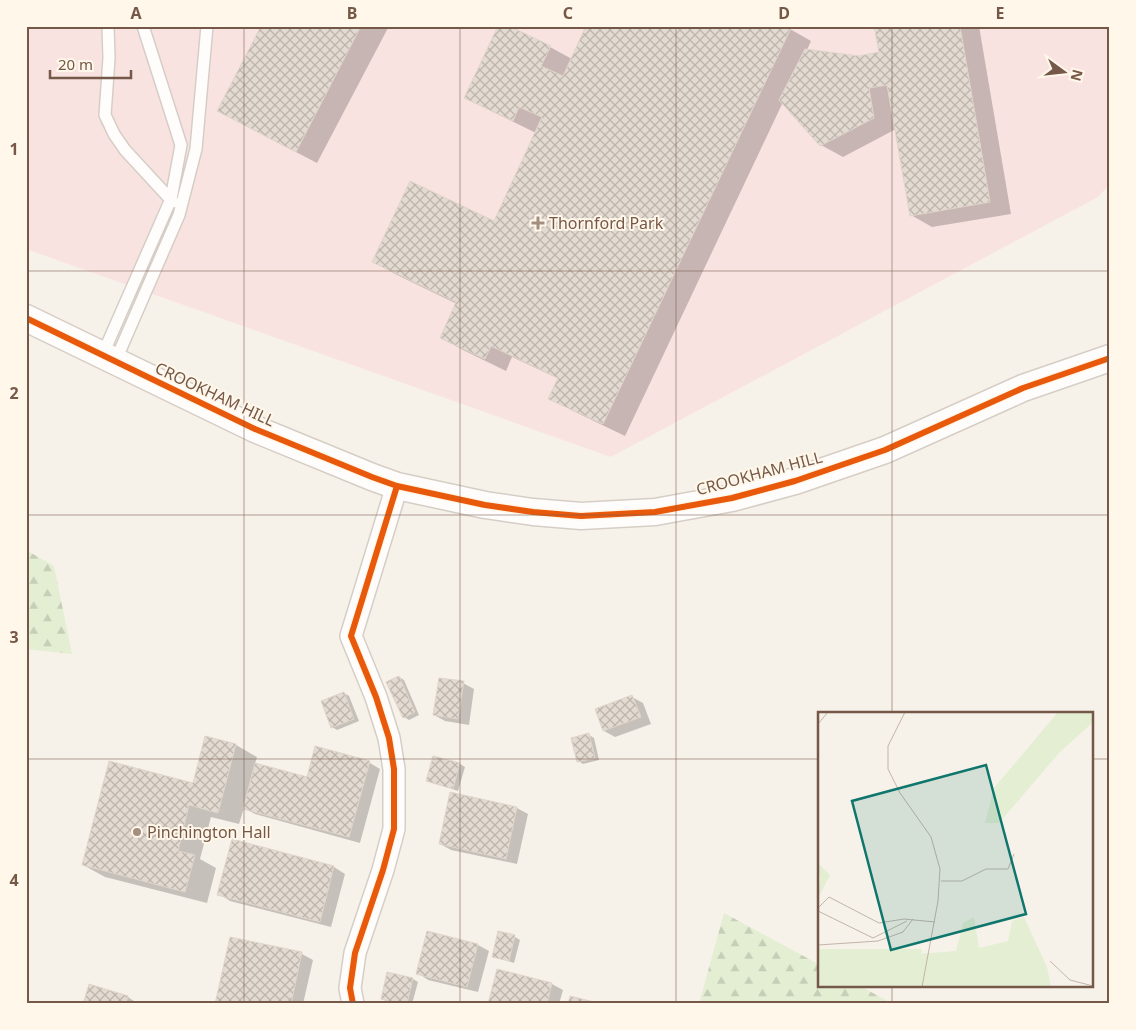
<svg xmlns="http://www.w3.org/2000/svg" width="1136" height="1030" font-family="'Noto Sans',sans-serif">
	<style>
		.medical { fill: #f9e3e1 }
		.forest { fill: url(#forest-firs) }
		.shadow { fill: #0003 }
		.building { fill: url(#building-cross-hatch); stroke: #e0d5cb }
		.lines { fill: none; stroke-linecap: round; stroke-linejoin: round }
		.service-casing { stroke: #d6cec6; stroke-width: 14 }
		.minor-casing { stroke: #d6cec6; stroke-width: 24 }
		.tertiary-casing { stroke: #d6cec6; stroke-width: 29 }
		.service { stroke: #fefdfc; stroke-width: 11 }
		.minor { stroke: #fefdfc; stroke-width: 21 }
		.tertiary { stroke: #fefdfc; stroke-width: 26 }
		.cycleway-casing { stroke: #fff7ea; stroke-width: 9 }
		.cycleway { stroke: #e8590c; stroke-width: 6 }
		.grid { fill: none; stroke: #765848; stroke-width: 1; stroke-opacity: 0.55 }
		.poi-dot { fill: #a38e80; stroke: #fff7ea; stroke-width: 2 }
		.labels { text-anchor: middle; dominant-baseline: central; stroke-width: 4; stroke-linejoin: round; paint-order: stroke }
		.poi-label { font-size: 16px; fill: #765848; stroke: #fff7ea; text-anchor: start }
		.street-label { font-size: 16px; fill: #765848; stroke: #fff7ea }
		.inset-road { fill: none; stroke: #c3b4a9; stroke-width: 1 }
		.view { fill: #0f766e; fill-opacity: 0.15; stroke: #0f766e; stroke-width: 2.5 }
		.inset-edge { fill: none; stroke: #765848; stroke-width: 2.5 }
		.neatline { fill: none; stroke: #765848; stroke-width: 2 }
		.grid-label { font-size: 16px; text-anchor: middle; font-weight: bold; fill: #765848 }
	</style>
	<defs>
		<pattern id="forest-firs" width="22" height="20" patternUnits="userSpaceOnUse" patternTransform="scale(1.25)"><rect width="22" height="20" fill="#e3eed3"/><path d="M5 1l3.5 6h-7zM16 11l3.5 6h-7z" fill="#c6ceb7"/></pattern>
		<pattern id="building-cross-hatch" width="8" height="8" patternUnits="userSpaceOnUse" patternTransform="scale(1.25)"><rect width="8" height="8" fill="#e3dad1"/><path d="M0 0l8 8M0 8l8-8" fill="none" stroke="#bdb4ac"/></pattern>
	</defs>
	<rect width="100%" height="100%" fill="#f7f2e9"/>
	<path class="medical" d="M 30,26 L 1110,26 L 1110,184 L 1098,197 L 611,457 L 26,249 L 26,42 Z"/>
	<path class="forest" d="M 26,550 L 54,566 L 72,654 L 26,649 Z
		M 724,913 L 820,965 L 820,986 L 860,986 L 893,1004 L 699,1004 Z"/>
	<path class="shadow" d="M 263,26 L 389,26 L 317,163 L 240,123 Z
		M 876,26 L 979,26 L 1011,214 L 932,227 L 911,215 L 896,129 L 843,157 L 821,145 L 783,102 L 625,436 L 571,410 L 550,398 L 559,379 L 512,357 L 506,371 L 463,350 L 441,338 L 457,304 L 395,274 L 374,262 L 494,222 L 536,133 L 487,109 L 466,97 L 550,47 L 572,59 L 790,29 L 811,41 L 807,50 L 859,57 L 880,53 Z
		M 399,677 L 404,680 L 419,715 L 409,720 L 404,717 Z
		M 463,683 L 474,689 L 469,725 L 445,721 L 434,715 Z
		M 344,693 L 349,696 L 359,721 L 337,730 L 332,727 Z
		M 632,697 L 643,703 L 651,724 L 615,737 L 604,731 Z
		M 589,735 L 594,738 L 599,760 L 583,764 L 578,761 Z
		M 236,745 L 257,757 L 255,764 L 308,779 L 370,763 L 380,769 L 360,843 L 255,814 L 244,808 L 239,824 L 211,817 L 200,859 L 216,868 L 207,903 L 105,877 L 83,865 L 194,784 Z
		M 460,764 L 465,767 L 458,791 L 428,781 Z
		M 517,808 L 528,814 L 517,864 L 451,850 L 440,844 Z
		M 233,841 L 334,867 L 345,874 L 331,927 L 230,901 L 219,894 Z
		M 515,937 L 520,940 L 514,963 L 493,956 Z
		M 231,938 L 302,954 L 313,960 L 303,1004 L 217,1004 Z
		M 478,945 L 489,951 L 478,992 L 428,980 L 418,973 Z
		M 413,979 L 418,982 L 412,1004 L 397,1004 L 382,999 Z
		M 552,984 L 563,990 L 559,1004 L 489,1004 Z
		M 128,997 L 138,1004 L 85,1004 Z"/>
	<path class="building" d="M 261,26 L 361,26 L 296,152 L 217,111 Z
		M 498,26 L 509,26 L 551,46 L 541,66 L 563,76 L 586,26 L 787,26 L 791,28 L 603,424 L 548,399 L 558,378 L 491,346 L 485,359 L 440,338 L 456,302 L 372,262 L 410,181 L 494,221 L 542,117 L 519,107 L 513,121 L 464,98 Z
		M 874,26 L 960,26 L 990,202 L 910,216 L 887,85 L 869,88 L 874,118 L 820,146 L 779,100 L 805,49 L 859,56 L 879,52 Z
		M 399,676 L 415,712 L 403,718 L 386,682 Z
		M 439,678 L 464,681 L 458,719 L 433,715 Z
		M 344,692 L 354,719 L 331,728 L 321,701 Z
		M 632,695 L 641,717 L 603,731 L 595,709 Z
		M 589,733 L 595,758 L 577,762 L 571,738 Z
		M 205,736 L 236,744 L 218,813 L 189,805 L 178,851 L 195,855 L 185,892 L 82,865 L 109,761 L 193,783 Z
		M 315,746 L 370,761 L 349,837 L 243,809 L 255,763 L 307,777 Z
		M 433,756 L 460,763 L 453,789 L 426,781 Z
		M 450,792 L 517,807 L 506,859 L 439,844 Z
		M 232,839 L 334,866 L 320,922 L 217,895 Z
		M 427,931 L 478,944 L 467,987 L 416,974 Z
		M 498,931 L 515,935 L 509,961 L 492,957 Z
		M 230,937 L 302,952 L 291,1004 L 215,1004 Z
		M 497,969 L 552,983 L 547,1004 L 488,1004 Z
		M 387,972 L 413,978 L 407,1004 L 399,1004 L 381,999 Z
		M 89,984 L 128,996 L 126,1004 L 83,1004 Z
		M 570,996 L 602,1004 L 568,1004 Z"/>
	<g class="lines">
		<g class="service-casing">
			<path id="service" d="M 108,26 L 109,58 L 105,115 L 114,134 L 125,150 L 173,202
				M 102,356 L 171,199 L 181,145 L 143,26
				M 115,362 L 179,215 L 196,149 L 207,26"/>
		</g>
		<g class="minor-casing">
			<path id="minor" d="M 353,1004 L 350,988 L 355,953 L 383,870 L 394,829 L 394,769 L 389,738 L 376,697 L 351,636 L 397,486"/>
		</g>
		<g class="tertiary-casing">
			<path id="tertiary" d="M 26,318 L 255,429 L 372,477 L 397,486 L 485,505 L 533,512 L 581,516 L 655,512 L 732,498 L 795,481 L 885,450 L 1023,388 L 1110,358"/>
		</g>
		<use href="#service" class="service"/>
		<use href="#minor" class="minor"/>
		<use href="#tertiary" class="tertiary"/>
		<g class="cycleway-casing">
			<path id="cycleway" d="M 26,318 L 255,429 L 372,477 L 397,486 L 485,505 L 533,512 L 581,516 L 655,512 L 732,498 L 795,481 L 885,450 L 1023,388 L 1110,358
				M 353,1004 L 350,988 L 355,953 L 383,870 L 394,829 L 394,769 L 389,738 L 376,697 L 351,636 L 397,486"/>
		</g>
		<use href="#cycleway" class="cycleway"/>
	</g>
	<path class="grid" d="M 244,26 L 244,1004M 460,26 L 460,1004M 676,26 L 676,1004M 892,26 L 892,714M 26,271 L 1110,271M 26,515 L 1110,515M 26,759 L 820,759M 1092,759 L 1110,759M 892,986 L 892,1004"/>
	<g class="poi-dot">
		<path d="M535.5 215.5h5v5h5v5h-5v5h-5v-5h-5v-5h5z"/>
		<circle cx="137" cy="832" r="5"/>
	</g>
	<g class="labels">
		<g class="poi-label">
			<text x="549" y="223">Thornford Park</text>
			<text x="147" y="832">Pinchington Hall</text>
		</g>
		<g class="street-label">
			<text transform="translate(215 394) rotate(25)">CROOKHAM HILL</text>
			<text transform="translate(759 473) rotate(-15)">CROOKHAM HILL</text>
		</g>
	</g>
	<g transform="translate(818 712)">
		<rect width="275" height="275" fill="#f7f2e9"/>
		<path d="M 0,237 L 104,237 L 98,275 L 0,275 Z" fill="#e3eed3"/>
		<path d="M 240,0 L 275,0 L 275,10 L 241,41 L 181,111 L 167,111 L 176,76 ZM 156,205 L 161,236 L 190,229 L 194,209 L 206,205 L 229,255 L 233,275 L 71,275 L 100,242 L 138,239 L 145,211 Z" fill="#e3eed3"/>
		<path d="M 0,151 L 12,163 L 0,186 L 2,167 Z" fill="#e3eed3"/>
		<path class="inset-road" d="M 87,0 L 70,34 L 70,57 L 82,81 L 113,125 L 122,157 L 120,189 L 104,275M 0,12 L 10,0M 123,169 L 144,169 L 168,157 L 190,157 L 196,142M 0,196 L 11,185 L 61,211 L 86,207 L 117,210M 0,199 L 55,226 L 89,209M 0,233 L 60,229 L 85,220 L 95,207M 232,249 L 252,268 L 275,274"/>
		<path class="view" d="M 168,53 L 208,202 L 73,238 L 34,89 Z"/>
		<rect width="275" height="275" class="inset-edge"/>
	</g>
	<rect width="1136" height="1030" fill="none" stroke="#fff7ea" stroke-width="55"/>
	<g transform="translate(1064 72) rotate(105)" stroke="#fff7ea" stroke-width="4" paint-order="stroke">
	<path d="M0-4L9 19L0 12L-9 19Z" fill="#765848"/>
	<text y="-8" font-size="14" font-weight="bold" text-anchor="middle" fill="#765848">N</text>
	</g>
	<path d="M50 70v8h81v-8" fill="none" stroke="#765848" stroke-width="2.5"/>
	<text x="58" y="70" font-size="15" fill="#765848" stroke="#fff7ea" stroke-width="4" paint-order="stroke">20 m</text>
	<rect x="28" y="28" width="1080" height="974" class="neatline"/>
	<g class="grid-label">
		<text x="136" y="19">A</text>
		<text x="352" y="19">B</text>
		<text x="568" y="19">C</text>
		<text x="784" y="19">D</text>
		<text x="1000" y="19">E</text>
		<text x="14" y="155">1</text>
		<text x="14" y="399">2</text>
		<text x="14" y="643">3</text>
		<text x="14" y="886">4</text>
	</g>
</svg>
